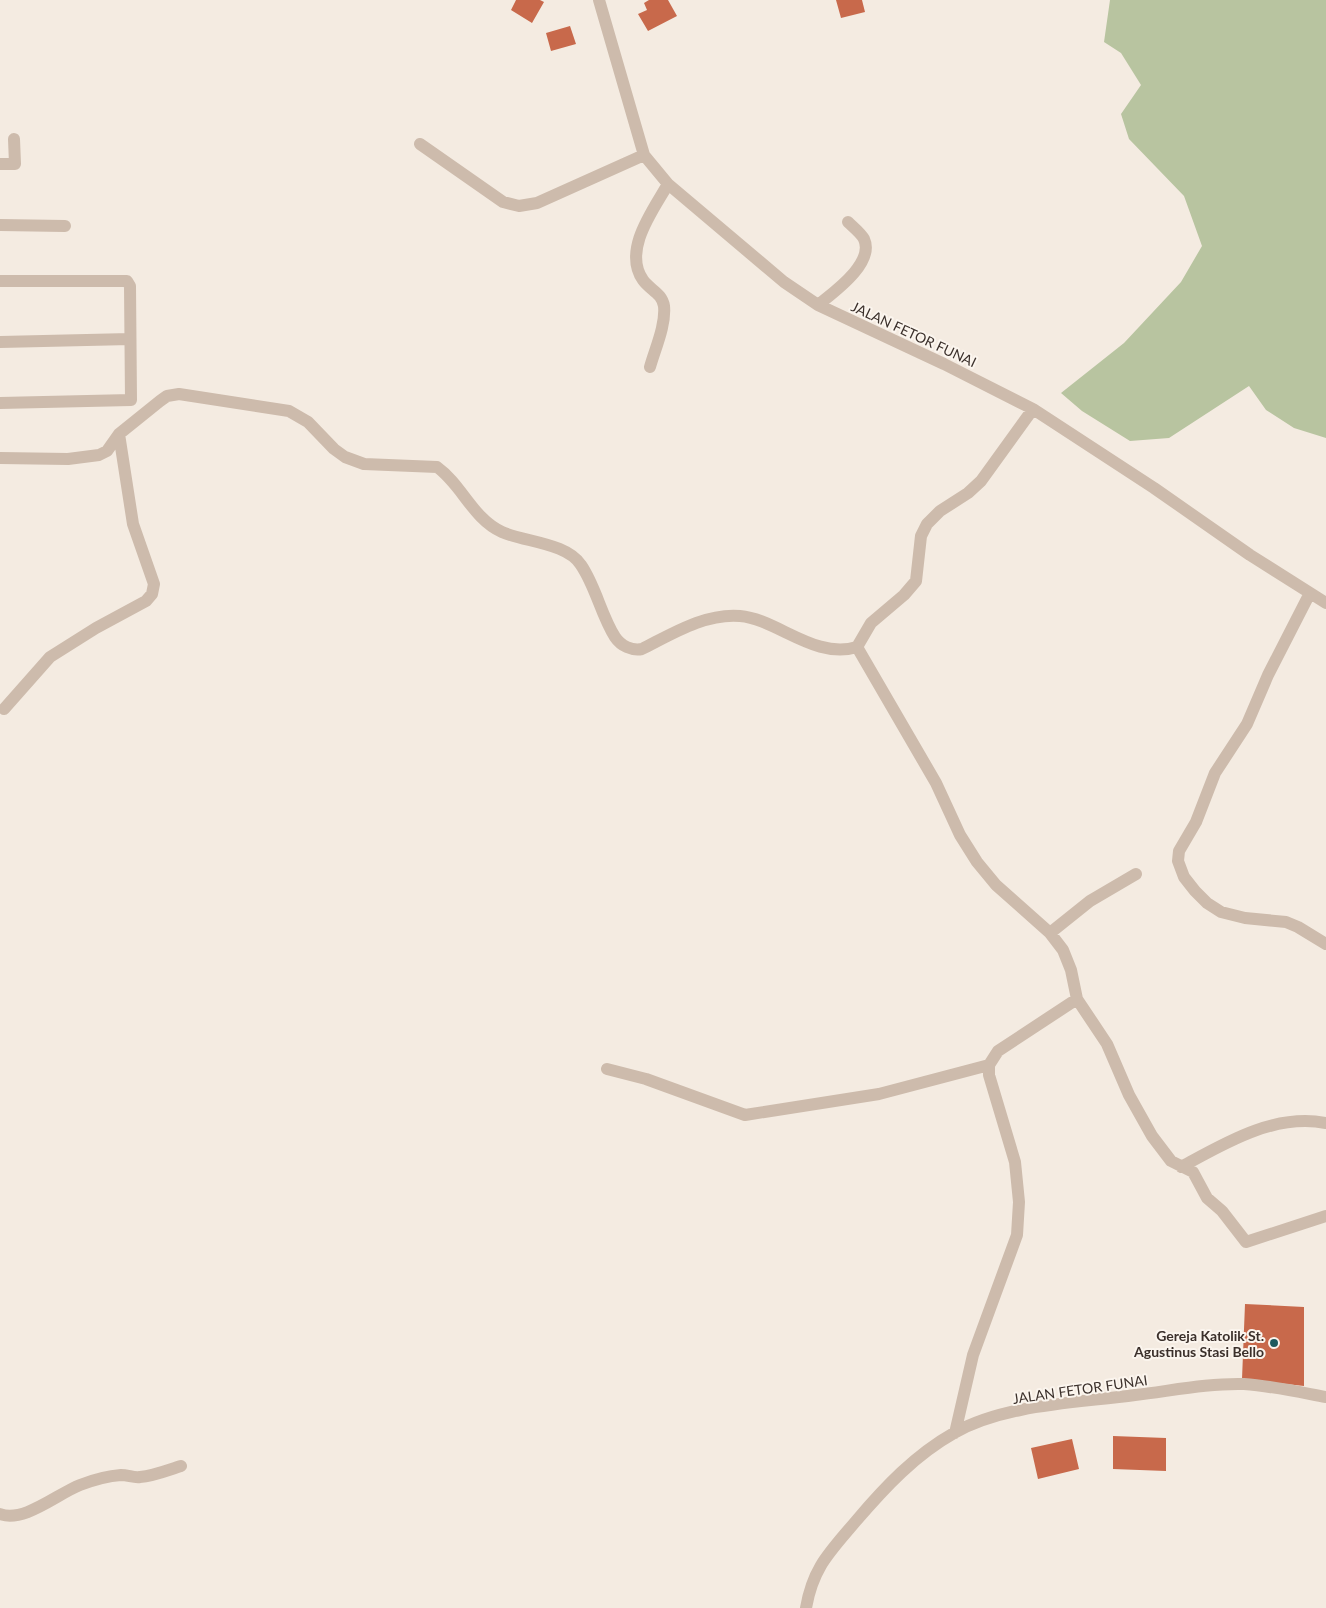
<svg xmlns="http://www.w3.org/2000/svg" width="1326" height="1608" font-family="Lato,sans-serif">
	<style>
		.green { fill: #b8c4a0 }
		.building { fill: #c8694b }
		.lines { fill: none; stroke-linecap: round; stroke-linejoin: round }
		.minor { stroke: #cdbbac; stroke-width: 12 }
		.poi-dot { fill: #1f5a5e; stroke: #fbf5ee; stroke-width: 2 }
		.labels { text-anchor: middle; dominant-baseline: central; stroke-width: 4; stroke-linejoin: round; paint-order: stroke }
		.street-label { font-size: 14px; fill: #3b302b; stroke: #fbf5ee }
		.poi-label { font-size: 14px; font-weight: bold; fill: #3b302b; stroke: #fbf5ee; text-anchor: end }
	</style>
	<rect width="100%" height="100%" fill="#f4ebe1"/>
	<path class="green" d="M 1110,0 L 1326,0 L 1326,438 L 1294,428 L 1266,410 L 1249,386 L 1169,438 L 1130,441 L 1082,411 L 1061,393 L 1124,343 L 1181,282 L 1202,246 L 1184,196 L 1129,139 L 1121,114 L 1141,85 L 1121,53 L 1104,42 Z"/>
	<path class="building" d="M 516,0 L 540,0 L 544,2 L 532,23 L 511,10 Z
		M 649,0 L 668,0 L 677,16 L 648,31 L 638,14 L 647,10 L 644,3 Z
		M 836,0 L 862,0 L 865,12 L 841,18 Z
		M 570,26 L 576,44 L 551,51 L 546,33 Z
		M 1245,1304 L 1304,1307 L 1304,1386 L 1242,1379 Z
		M 1113,1436 L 1166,1438 L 1166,1471 L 1113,1469 Z
		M 1072,1439 L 1079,1469 L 1038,1479 L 1031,1448 Z"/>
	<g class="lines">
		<path class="minor" d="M 599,0 L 644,155 L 668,184 L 784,282 L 818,305 L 944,364 L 1033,409 L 1154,488 L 1250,555 L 1326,603
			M 420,144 L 503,202 L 519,206 L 537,203 L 644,155
			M 0,164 L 15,164 L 14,139
			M 0,225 L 65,226
			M 0,281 L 127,281 L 130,286 L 131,400 L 0,403
			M 818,305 C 834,292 875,263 864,239 C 861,233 853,227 848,222
			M 0,342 L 130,339
			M 650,367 C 655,349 666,325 664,306 C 662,293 650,290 643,280 C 622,250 654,209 668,184
			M 0,458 L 68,459 L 99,455 L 107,451 L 119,434 L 160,401 L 167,396 L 179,394 L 289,411 L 308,422 L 334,449 L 345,457 L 364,464 L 437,467 C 462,485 473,519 502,532 C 525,542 567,543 581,565 C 596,587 601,615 615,637 C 621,646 632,651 642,649 C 672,634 705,613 740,616 C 777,619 815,660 857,647 L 871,623 L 904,595 L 916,581 L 921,536 L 927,524 L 940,511 L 968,493 L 981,481 L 1033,409
			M 1310,593 L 1268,675 L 1247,724 L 1215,773 L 1196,822 L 1179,851 L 1178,861 L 1184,877 L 1195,891 L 1207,903 L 1221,912 L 1245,918 L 1286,922 L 1298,927 L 1326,944
			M 857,647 L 936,783 L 960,835 L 977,862 L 996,885 L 1050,933 L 1063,950 L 1071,970 L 1077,999 L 1107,1044 L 1129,1095 L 1152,1136 L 1171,1161 L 1193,1172 L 1207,1198 L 1222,1211 L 1246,1242 L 1326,1216
			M 4,709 L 50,657 L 96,628 L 146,601 L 152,594 L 154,584 L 133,524 L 119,434
			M 1050,933 L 1090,901 L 1136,874
			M 607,1069 L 646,1079 L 745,1115 L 879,1094 L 989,1065
			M 1181,1167 C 1225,1143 1274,1113 1326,1123
			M 955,1433 L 973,1355 L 1017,1235 L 1019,1202 L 1015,1162 L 989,1075 L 989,1065 L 998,1051 L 1077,999
			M 0,1514 C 24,1523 57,1494 80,1485 C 93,1480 107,1476 121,1475 C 128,1475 134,1478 140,1477 C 154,1476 168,1470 181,1466
			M 806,1608 C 813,1567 830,1552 856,1521 C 885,1487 915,1455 954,1433 C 1005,1404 1077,1403 1135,1395 C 1170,1391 1208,1383 1244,1384 C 1272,1386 1299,1392 1326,1397"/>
	</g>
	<circle class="poi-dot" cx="1274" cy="1343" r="5"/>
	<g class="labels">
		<g class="street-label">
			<text transform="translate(914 334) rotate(25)">JALAN FETOR FUNAI</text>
			<text transform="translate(1080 1389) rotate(-8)">JALAN FETOR FUNAI</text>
		</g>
		<g class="poi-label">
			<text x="1264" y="1335">Gereja Katolik St.<tspan x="1264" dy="16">Agustinus Stasi Bello</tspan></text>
		</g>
	</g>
</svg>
